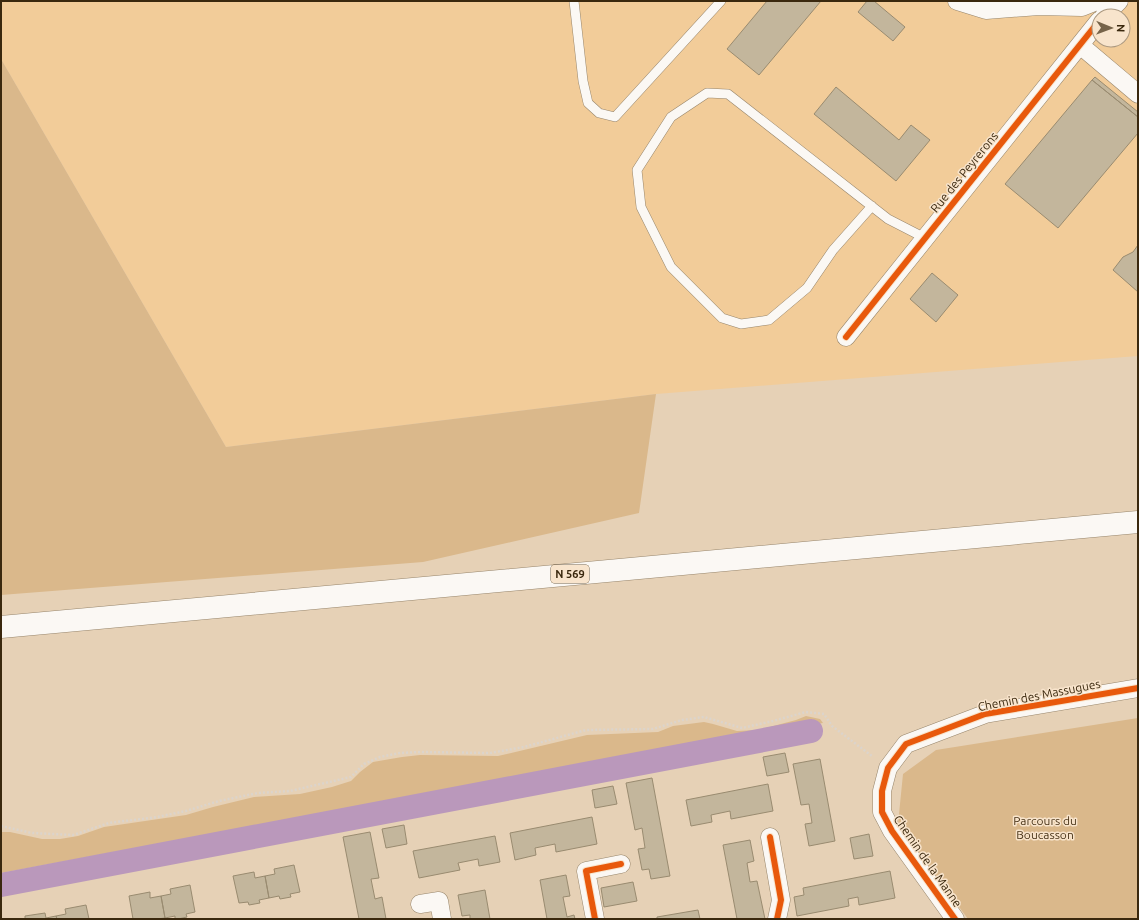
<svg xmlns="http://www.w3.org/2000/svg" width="1139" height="920" font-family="Ubuntu,sans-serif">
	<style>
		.built { fill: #f2cc99; fill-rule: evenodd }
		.green { fill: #dab88b }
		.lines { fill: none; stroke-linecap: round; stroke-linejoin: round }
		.canal { stroke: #ba98bb; stroke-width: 24 }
		.building { fill: #c3b69c; stroke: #998b70 }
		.service-casing { stroke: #97856b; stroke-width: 10 }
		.minor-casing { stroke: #97856b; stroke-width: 19 }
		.primary-casing { stroke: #97856b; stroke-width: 23 }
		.path { stroke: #dcd4cb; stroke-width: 2.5; stroke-dasharray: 2 2; stroke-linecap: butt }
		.service { stroke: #fbf8f4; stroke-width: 9 }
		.minor { stroke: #fbf8f4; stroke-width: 18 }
		.primary { stroke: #fbf8f4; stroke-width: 22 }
		.cycleway-casing { stroke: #f8e4cc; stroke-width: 8 }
		.cycleway { stroke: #e8590c; stroke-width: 6 }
		.labels { text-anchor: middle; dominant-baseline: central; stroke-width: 3; stroke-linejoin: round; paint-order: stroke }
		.shield { fill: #f8e4cc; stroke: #736047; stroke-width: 1 }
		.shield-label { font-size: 11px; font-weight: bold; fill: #3a280e }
		.street-label { font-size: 12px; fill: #3a280e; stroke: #f8e4cc }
		.park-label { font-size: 12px; fill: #493418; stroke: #f8e4cc }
	</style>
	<rect width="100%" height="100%" fill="#e6d1b6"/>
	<path class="built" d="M 1,1 L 1138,1 L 1138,356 L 656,394 L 226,447 L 1,59 ZM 1099,16 L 1123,16 L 1123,40 L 1099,40 Z"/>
	<path class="green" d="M 1,59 L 226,447 L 656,394 L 639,513 L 423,562 L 1,595 Z
		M 806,716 L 820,719 L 823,723 L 691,743 L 157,844 L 1,873 L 1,832 L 10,832 L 42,839 L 60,839 L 78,836 L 104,827 L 186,815 L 213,807 L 254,797 L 300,794 L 332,787 L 351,781 L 360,772 L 373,762 L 402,757 L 420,755 L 498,756 L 587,735 L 658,732 L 673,726 L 704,722 L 713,724 L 737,731 L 758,730 L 796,720 Z
		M 1138,718 L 1138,919 L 968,919 L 898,824 L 903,774 L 936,750 Z"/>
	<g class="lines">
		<path class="canal" d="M 1,885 L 811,731"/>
	</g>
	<path class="building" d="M 767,1 L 821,1 L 759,75 L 727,49 Z
		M 867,1 L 874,1 L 905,27 L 893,41 L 858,12 Z
		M 1095,77 L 1138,112 L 1138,117 L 1092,80 Z
		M 1092,80 L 1138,117 L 1138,133 L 1058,228 L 1005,184 Z
		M 836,87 L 899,140 L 911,125 L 930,140 L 896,181 L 814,114 Z
		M 1138,245 L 1138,292 L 1113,270 L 1123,257 L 1133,252 Z
		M 932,273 L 958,295 L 936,322 L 910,299 Z
		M 785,753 L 789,772 L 767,776 L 763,757 Z
		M 820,759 L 835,841 L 809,846 L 805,824 L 812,823 L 809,804 L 801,805 L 793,764 Z
		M 652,778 L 670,876 L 651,879 L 649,869 L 642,870 L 638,849 L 645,848 L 642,828 L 635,830 L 626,783 Z
		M 768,784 L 773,811 L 731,819 L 730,811 L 711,815 L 712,822 L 691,826 L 686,800 Z
		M 613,786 L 617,804 L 595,808 L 592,790 Z
		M 592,817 L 597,844 L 556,852 L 555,844 L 535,848 L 536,855 L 515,860 L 510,833 Z
		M 404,825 L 407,844 L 386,848 L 382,829 Z
		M 370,832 L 379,878 L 371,879 L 375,899 L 382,897 L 386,919 L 359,919 L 343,837 Z
		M 869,834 L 873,856 L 854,859 L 850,838 Z
		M 495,836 L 500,862 L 479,866 L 478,859 L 458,863 L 460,870 L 419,878 L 413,851 Z
		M 750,840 L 754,861 L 747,863 L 750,882 L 757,881 L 765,919 L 737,919 L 723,845 Z
		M 294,865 L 300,892 L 290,894 L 291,897 L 280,899 L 279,896 L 269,898 L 265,876 L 275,874 L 274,869 Z
		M 890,871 L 895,898 L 859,905 L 858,897 L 848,899 L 849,906 L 797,916 L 794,897 L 804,895 L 803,888 Z
		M 254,872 L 255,878 L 265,876 L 269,898 L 259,900 L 260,903 L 249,905 L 248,902 L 239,903 L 233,876 Z
		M 566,875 L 570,896 L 563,897 L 567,917 L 574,915 L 575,919 L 547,919 L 540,880 Z
		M 633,882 L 637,901 L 604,907 L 601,888 Z
		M 190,885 L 195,912 L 186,914 L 187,917 L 178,919 L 175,919 L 175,916 L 165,918 L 161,896 L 171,894 L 170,889 Z
		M 485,890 L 490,919 L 470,919 L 470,915 L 462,916 L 458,895 Z
		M 150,892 L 150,898 L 161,896 L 165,918 L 157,919 L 133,919 L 129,896 Z
		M 86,905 L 89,919 L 57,919 L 56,916 L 66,914 L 65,909 Z
		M 698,910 L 700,919 L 657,919 L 657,917 Z
		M 45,913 L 46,918 L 56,916 L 57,919 L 25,919 L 25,916 Z"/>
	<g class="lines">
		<g class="service-casing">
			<path id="service" d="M 574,1 L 583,81 L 588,103 L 599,113 L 615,117 L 721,1
				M 872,206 L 833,250 L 807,288 L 769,320 L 741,324 L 722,318 L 671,267 L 641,207 L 637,170 L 671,117 L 707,93 L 728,94 L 888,219 L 925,238"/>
		</g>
		<g class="minor-casing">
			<path id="minor" d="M 957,1 L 986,10 L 1039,6 L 1082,7 L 1097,1
				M 1104,16 L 1119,1
				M 1080,45 L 1138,94
				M 846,337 L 1099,21
				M 770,837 L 781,900 L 777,919
				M 420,904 L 439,901 L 442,919
				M 595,919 L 586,871 L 621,864
				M 955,919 L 892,831 L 882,812 L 882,791 L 888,768 L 906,744 L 985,714 L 1138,688"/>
		</g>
		<g class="primary-casing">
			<path id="primary" d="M 1,627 L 1138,522"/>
		</g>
		<path class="path" d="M 1,826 L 32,833 L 73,835 L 109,823 L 157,817 L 186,811 L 219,801 L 258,793 L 290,791 L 351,777 L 364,764 L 380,757 L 400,753 L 421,752 L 490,753 L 524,747 L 586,730 L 653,729 L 682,720 L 704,717 L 742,728 L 773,721 L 806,712 L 824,714 L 832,726 L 872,756"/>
		<use href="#service" class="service"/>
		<use href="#minor" class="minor"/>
		<use href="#primary" class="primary"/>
		<g class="cycleway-casing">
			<path id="cycleway" d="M 846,337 L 1099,21
				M 770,837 L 781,900 L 777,919
				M 595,919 L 586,871 L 621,864
				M 955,919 L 892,831 L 882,812 L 882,791 L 888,768 L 906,744 L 985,714 L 1138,688"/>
		</g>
		<use href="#cycleway" class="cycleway"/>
	</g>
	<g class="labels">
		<rect class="shield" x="551" y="565" width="38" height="18" rx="3"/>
		<g class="shield-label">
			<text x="570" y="574">N 569</text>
		</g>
		<g class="street-label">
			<text transform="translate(964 172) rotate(-51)">Rue des Peyrerons</text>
			<text transform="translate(1039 695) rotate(-11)">Chemin des Massugues</text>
			<text transform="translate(928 861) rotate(55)">Chemin de la Manne</text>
		</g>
		<g class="park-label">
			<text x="1045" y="820">Parcours du<tspan x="1045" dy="14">Boucasson</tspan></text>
		</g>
	</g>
	<rect width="1139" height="920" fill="none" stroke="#3a280e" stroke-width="4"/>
	<g transform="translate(1111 28) rotate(91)"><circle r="19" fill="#f8e4cc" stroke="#ac9980"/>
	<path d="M0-3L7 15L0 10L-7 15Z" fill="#766349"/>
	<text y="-6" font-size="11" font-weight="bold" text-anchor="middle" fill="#3a280e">N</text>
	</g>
</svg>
